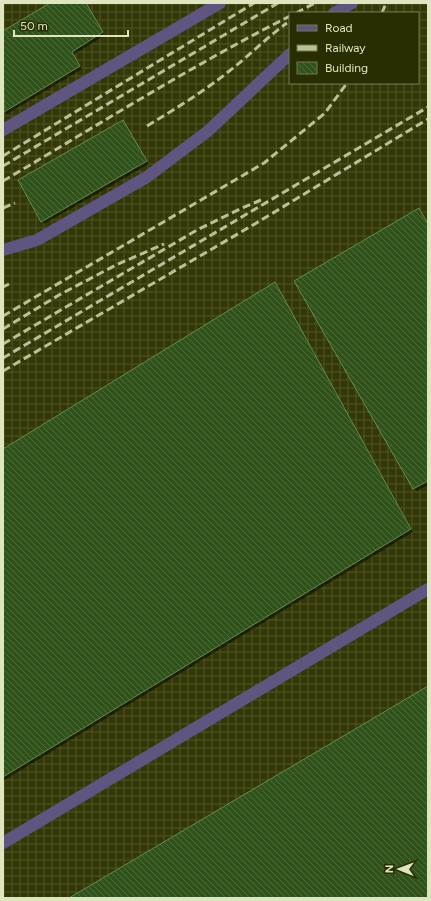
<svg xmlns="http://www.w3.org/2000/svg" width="431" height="901" font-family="Figtree,sans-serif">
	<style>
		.industrial { fill: url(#industrial-grid); fill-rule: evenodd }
		.shadow { fill: #0007 }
		.building { fill: url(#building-back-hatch); stroke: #638d4c }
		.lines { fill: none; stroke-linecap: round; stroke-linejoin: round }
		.minor { stroke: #605480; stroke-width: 12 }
		.rail { stroke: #bac098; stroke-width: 3; stroke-dasharray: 8 4; stroke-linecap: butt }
	</style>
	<defs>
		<pattern id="industrial-grid" width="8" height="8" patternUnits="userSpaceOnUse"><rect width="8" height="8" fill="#333806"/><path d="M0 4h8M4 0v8" fill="none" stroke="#505528"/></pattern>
		<pattern id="building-back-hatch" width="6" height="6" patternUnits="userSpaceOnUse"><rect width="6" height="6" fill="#2f531a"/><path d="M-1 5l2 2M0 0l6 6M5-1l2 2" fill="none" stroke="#4d6c3a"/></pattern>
	</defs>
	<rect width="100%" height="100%" fill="#292e02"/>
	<path class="industrial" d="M 3,3 L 428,3 L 428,898 L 3,898 ZM 290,13 L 418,13 L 418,83 L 290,83 Z"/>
	<path class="shadow" d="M 52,3 L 85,3 L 104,36 L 73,55 L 82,69 L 7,114 L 3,109 L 3,33 Z
		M 123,121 L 149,164 L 44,224 L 42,221 Z
		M 419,210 L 428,223 L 428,485 L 417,491 L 414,488 Z
		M 275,284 L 277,286 L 413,532 L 3,781 L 3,451 Z"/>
	<path class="building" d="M 50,3 L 86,3 L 103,32 L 72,52 L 80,66 L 4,112 L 3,31 Z
		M 123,120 L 147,161 L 41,222 L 18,180 Z
		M 419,208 L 428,224 L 428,481 L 413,489 L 294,281 Z
		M 275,282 L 411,529 L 3,777 L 3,449 Z
		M 428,686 L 428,898 L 69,898 Z"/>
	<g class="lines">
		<path class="minor" d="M 334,13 L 352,3
			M 3,130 L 220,3
			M 3,250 L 37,240 L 147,177 L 208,131 L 290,54
			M 3,843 L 428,589"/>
		<path class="rail" d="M 296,13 L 315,3
			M 382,13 L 386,3
			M 147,126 C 175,109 203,92 228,72 C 249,56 266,38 287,23
			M 3,156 L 254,3
			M 3,166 L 278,3
			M 3,181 C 98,125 191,66 290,16
			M 3,208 L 15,203
			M 3,287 L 9,284
			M 3,316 L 264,163 L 325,113 L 347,83
			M 3,329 L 59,295 L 116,265 L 164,244
			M 3,344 L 197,230 L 242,208 L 261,200
			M 3,358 L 428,107
			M 3,371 L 253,225 L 428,119"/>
	</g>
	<rect width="431" height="901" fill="none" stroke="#dfe6bf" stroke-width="8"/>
	<rect x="289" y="12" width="130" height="72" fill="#292e02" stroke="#72784e"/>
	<rect x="297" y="25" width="20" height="6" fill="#605480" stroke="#72784e"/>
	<text x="325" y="32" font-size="12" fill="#dfe6bf">Road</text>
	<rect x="297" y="45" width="20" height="6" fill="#bac098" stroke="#72784e"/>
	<text x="325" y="52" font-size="12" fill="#dfe6bf">Railway</text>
	<rect x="297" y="62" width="20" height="12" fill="url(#building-back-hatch)" stroke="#72784e"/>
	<text x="325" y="72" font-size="12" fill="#dfe6bf">Building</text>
	<g transform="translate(399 869) rotate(271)" stroke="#292e02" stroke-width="3" paint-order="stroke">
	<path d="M0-3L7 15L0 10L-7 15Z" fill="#dfe6bf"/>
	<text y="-6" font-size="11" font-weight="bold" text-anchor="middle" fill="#dfe6bf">N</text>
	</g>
	<path d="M14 30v6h114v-6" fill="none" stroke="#dfe6bf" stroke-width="2"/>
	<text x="20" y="30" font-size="12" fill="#dfe6bf" stroke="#292e02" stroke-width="3" paint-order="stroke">50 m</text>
</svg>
